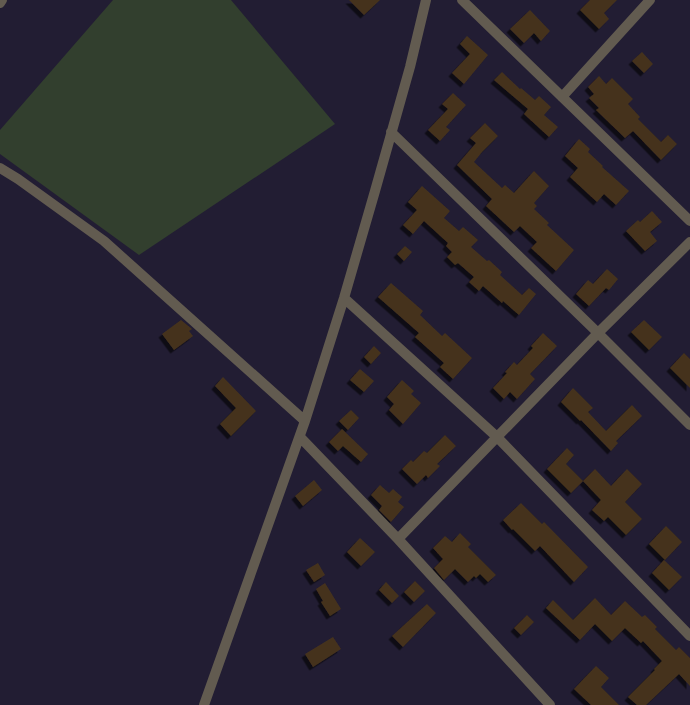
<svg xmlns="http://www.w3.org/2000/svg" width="690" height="705" font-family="'IBM Plex Sans',sans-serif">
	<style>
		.garden { fill: #323f2e }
		.building { fill: #45321d; filter: url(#shadow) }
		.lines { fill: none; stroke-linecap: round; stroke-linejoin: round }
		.minor { stroke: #625b50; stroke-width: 10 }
	</style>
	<defs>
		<filter id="shadow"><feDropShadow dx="-3.5" dy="3.5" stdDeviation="0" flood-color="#0009"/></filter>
	</defs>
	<rect width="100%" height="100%" fill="#221d33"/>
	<path class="garden" d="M 113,0 L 231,0 L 335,124 L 139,255 L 0,154 L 0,130 Z"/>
	<path class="building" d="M 349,0 L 380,0 L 364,15 Z
		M 590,0 L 617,0 L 604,13 L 609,19 L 599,29 L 580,10 Z
		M 530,10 L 550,31 L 541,41 L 534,33 L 524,43 L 510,29 Z
		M 467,36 L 488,55 L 464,84 L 452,73 L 470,54 L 460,44 Z
		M 642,52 L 653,64 L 644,73 L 632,61 Z
		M 502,72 L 520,89 L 521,88 L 535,100 L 539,96 L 551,107 L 544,115 L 558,127 L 549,137 L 524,114 L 528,109 L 494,80 Z
		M 599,76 L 606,84 L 612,78 L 633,99 L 628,104 L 640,117 L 638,119 L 661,142 L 668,135 L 677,144 L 661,160 L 633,131 L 625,138 L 596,110 L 599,108 L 589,98 L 594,94 L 588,87 Z
		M 453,93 L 466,105 L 446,127 L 450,130 L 440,141 L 428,130 L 448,109 L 442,104 Z
		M 485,123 L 498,136 L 482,152 L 474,162 L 502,188 L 505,185 L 514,193 L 534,171 L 549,186 L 534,203 L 537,206 L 534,209 L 549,223 L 547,225 L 574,250 L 556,271 L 531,248 L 537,242 L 520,226 L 514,232 L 486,206 L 492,199 L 457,165 L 476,143 L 470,138 Z
		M 579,139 L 590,149 L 588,152 L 603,166 L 602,167 L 629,191 L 616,205 L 604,194 L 597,202 L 570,177 L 578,168 L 565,156 Z
		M 422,186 L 450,211 L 444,218 L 459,231 L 463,227 L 478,240 L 471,247 L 487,261 L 489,260 L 502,272 L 500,275 L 522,295 L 529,288 L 536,294 L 519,315 L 503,301 L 502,303 L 483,286 L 479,291 L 469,282 L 474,277 L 458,263 L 455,265 L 447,257 L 452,252 L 446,246 L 448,243 L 424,221 L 413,234 L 403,225 L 417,210 L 408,202 Z
		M 652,211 L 662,222 L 650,232 L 657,241 L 645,251 L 626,231 L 638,220 L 640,222 Z
		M 405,246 L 412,252 L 404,261 L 397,254 Z
		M 607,269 L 618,279 L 609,290 L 606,288 L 589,306 L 576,294 L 588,280 L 593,284 Z
		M 391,283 L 423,311 L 420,315 L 442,336 L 445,333 L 472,358 L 453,379 L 440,367 L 444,363 L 415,337 L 419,333 L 378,297 Z
		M 181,320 L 192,329 L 189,331 L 193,336 L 174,350 L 162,334 Z
		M 644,320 L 662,337 L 649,350 L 631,332 Z
		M 543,333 L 557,346 L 530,374 L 535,379 L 517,399 L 510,392 L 504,399 L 493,388 L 507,373 L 505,372 L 514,362 L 517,365 L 533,348 L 531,346 Z
		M 374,346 L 381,353 L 371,364 L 364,357 Z
		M 684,353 L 690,359 L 690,388 L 670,368 Z
		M 360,369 L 374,381 L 364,392 L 350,380 Z
		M 223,377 L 256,411 L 231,436 L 220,424 L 236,408 L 215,386 Z
		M 402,380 L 414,391 L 411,394 L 421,403 L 403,424 L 389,410 L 394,404 L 387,397 Z
		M 573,388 L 593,408 L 588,412 L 606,431 L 632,405 L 642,416 L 616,441 L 618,443 L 611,451 L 581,420 L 580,421 L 561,402 Z
		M 351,410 L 359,418 L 348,430 L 339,421 Z
		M 342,429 L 368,454 L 361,462 L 343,446 L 338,451 L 329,442 Z
		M 445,435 L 456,446 L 437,464 L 440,466 L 428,478 L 426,475 L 417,484 L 402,469 L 411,460 L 413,462 L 424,451 L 427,453 Z
		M 567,448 L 574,455 L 566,464 L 583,481 L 571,493 L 547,469 Z
		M 595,469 L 611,486 L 627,469 L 642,484 L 625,502 L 642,519 L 626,535 L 608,517 L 604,521 L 592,510 L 601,500 L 583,481 Z
		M 314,480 L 322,490 L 303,506 L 295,496 Z
		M 380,485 L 389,493 L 393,489 L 402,497 L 398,502 L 404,507 L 391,522 L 379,510 L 382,506 L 371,495 Z
		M 521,503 L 542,524 L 544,522 L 588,567 L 574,582 L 540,546 L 535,551 L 513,529 L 512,530 L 503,520 Z
		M 666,526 L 682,542 L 665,560 L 649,544 Z
		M 460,533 L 471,544 L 468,547 L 496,575 L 488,582 L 480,574 L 476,578 L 474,576 L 468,582 L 455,569 L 444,580 L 434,568 L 443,559 L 433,548 L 445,536 L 452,542 Z
		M 360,538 L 375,552 L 361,566 L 347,552 Z
		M 664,560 L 682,577 L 669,590 L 652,573 Z
		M 318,563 L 325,575 L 314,582 L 306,570 Z
		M 415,581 L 425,591 L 414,602 L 404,592 Z
		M 386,582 L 399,596 L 392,603 L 379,590 Z
		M 325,583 L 341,609 L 330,616 L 321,602 L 323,601 L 316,589 Z
		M 595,598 L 611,615 L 625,601 L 642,617 L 645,615 L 657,627 L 655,629 L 676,650 L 679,647 L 690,658 L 690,686 L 679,674 L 646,705 L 637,705 L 628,697 L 655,670 L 654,669 L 662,661 L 643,641 L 641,643 L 625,628 L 612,641 L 595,624 L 580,640 L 546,608 L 553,600 L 573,620 Z
		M 427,604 L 436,613 L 403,647 L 392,636 Z
		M 527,615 L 534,622 L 521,635 L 514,628 Z
		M 333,637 L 341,649 L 313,667 L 305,654 Z
		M 596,666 L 609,678 L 601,687 L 619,705 L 591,705 L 574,689 Z"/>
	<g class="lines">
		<path class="minor" d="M 462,0 L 690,221
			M 0,3 L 2,0
			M 562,97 L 650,0
			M 391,132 L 598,333 L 690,425
			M 0,168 L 18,179 L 104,241 L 305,421
			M 344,298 L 497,437 L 690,636
			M 300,437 L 398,539 L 550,705
			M 398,539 L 598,333 L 690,242
			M 204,705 L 305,421 L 344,298 L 375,191 L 410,67 L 426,0"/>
	</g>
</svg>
